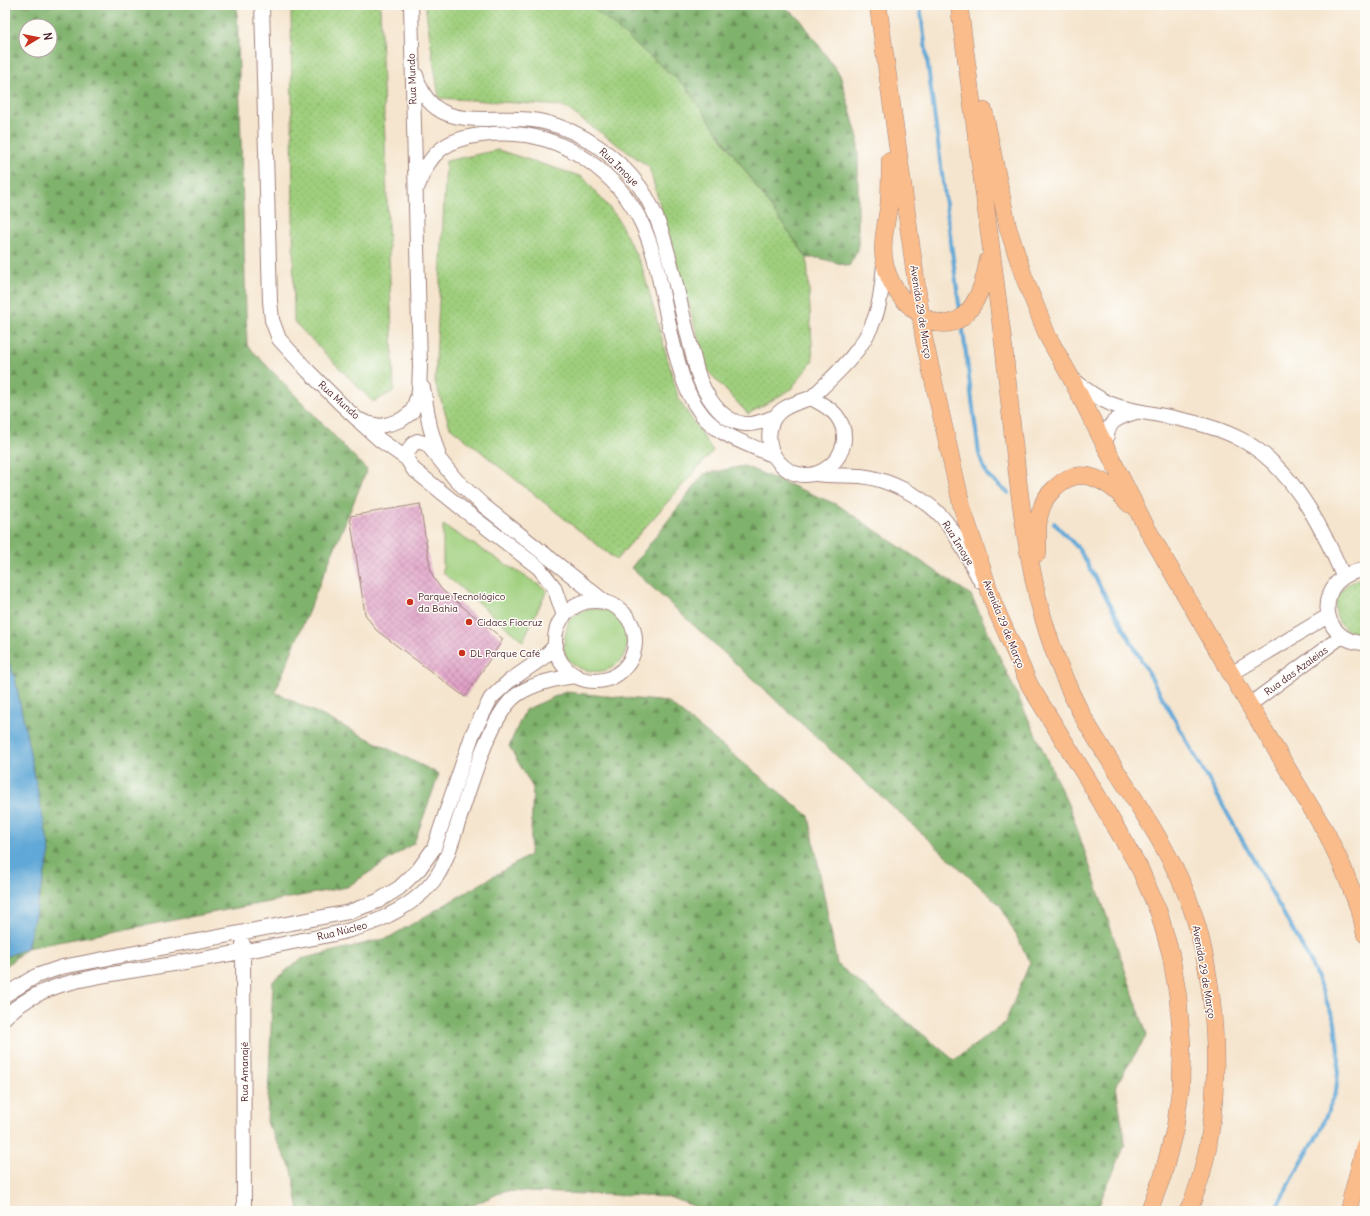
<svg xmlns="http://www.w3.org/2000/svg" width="1370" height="1216" font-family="Delius,sans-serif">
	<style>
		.grass { fill: url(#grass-dots); stroke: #747754 }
		.forest { fill: url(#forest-firs); stroke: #64684c; fill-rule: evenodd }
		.park { fill: #9fcf7d; stroke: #747754 }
		.water { fill: #60a8d7; stroke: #556481 }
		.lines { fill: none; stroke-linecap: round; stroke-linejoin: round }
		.stream { stroke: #60a8d7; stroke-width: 4 }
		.building { fill: url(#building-cross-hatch) }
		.minor-casing { stroke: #a0827c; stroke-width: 16 }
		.major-casing { stroke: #a0827c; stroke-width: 18 }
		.minor { stroke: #fff; stroke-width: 14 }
		.major { stroke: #fabc8b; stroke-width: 17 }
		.poi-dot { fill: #c8321e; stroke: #fdfcf7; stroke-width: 1.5 }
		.labels { text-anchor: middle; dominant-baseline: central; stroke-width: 3; stroke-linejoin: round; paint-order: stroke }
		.street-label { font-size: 10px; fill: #4a1f2b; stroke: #fdfcf7 }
		.poi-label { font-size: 10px; fill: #4a1f2b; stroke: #fdfcf7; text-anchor: start }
	</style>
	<defs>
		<pattern id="grass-dots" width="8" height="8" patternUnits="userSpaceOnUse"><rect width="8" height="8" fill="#9fcf7d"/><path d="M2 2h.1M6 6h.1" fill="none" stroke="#8ab16c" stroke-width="1.8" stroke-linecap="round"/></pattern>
		<pattern id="forest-firs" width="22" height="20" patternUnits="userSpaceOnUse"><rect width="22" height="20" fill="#7fb26c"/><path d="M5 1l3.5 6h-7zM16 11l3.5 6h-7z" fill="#6a9059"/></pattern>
		<pattern id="building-cross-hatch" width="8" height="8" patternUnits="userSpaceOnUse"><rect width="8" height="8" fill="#e0a1c7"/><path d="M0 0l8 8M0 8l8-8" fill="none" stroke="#b883a2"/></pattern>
	</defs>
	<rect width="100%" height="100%" fill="#fdfcf7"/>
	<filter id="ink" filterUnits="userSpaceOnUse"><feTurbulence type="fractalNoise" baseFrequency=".025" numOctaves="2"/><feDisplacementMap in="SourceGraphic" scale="8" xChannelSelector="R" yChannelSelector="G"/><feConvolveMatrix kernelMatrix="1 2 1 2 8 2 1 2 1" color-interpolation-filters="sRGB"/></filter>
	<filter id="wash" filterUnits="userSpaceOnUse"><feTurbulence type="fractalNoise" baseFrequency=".012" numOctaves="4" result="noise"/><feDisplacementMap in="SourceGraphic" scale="16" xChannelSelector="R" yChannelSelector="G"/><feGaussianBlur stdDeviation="0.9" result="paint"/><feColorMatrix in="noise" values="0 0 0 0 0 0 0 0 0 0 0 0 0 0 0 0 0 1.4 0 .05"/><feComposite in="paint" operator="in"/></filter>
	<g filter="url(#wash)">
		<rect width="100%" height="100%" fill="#f5e5ce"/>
		<path class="grass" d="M 291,5 L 380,5 L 394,391 L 373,402 L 294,322 Z
			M 425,5 L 590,5 L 685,86 L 807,258 L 813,361 L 790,390 L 748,414 L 708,371 L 649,167 L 563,106 L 439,98 Z
			M 498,150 L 583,177 L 617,217 L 642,267 L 679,400 L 713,451 L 616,560 L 450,427 L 435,382 L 446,161 Z
			M 1362,578 L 1365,578 L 1365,635 C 1329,636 1323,587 1362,578 Z"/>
		<path class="forest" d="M 5,5 L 237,5 L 247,345 L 367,470 L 275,692 L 439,774 L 414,843 L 347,887 L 27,948 L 5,967 ZM 26,26 L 50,26 L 50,50 L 26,50 Z
			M 590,5 L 782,5 L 800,19 L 840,75 L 858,138 L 858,250 L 849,266 L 819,258 L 807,258 L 685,86 Z
			M 744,466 L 838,505 L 971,595 L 1071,811 L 1147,1035 L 1116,1085 L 1125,1145 L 1096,1211 L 707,1211 L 669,1197 L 504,1191 L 460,1211 L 299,1211 L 292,1170 L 267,1123 L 273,981 L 301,959 L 388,938 L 530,855 L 533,788 L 509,746 L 525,710 L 565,692 L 668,702 L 809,816 L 837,964 L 954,1060 L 1005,1023 L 1030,962 L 1000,905 L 631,568 L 704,474 Z"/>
		<path class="park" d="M 443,525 L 547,590 L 523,641 L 443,573 Z
			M 591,608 C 598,609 609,610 615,613 C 636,625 630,661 609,669 C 594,676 567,668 564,650 C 563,640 567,629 569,619 L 580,612 Z"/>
		<path class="water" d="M 5,653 L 15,678 L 50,852 L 27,948 L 5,957 Z"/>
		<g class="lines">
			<path class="stream" d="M 920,5 L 960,312
				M 962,323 L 979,454 L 987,475 L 1008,493
				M 1054,523 L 1079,549 L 1309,959 L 1335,1022 L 1339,1060 L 1336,1092 L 1319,1132 L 1274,1211"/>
		</g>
		<g id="blocks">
			<path class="building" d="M 420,504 L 430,567 L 433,577 L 442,590 L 503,639 L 465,697 L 376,630 L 365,614 L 350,516 Z"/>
		</g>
	</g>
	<g filter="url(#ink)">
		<use href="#blocks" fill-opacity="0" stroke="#a0827c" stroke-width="1"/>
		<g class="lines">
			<g class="minor-casing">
				<path id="minor" d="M 262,5 L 270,301 L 272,320 L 279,339 L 308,371 L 340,403 L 357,419 L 367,423 L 380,426 L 389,424 L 401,420 L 412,412 L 419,392 L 420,366 L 411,5
					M 416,75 C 433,140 496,110 544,122 C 582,131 617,156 640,187 C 661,217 668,254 677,289 C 683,316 690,344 697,371 C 703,392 720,422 745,424 C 755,425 765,420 775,417
					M 418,186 C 429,152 447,139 481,135 C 519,130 556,138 587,160 C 659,210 655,274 675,351 C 681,372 685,391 698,409 C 714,435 747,443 774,456
					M 1073,379 C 1110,411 1125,408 1170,417 C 1194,422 1220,428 1242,440 C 1290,465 1323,528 1343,576
					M 423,388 L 430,427 L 438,453
					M 811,398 C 820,403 829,407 836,415 C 865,452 809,499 778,461 C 770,452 768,441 770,429 C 774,408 793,404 811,398 Z
					M 811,398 C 835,375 862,352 874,320 C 881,303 882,283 884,265
					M 360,422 L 380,440 L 407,459
					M 1105,446 C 1108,422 1112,419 1136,412
					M 816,474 C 831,476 846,475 861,476 C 888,479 924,497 942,517 C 958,535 969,560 981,582
					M 1365,570 C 1314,574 1316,642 1365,643
					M555 641a40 40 0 1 1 80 0a40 40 0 1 1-80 0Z
					M 564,616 L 554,587 L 539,568 L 465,511 L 413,469 L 407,459 L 407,453 L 412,445 L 417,441 L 427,444 L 456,480 L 484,506 L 605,602
					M 1231,674 L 1328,616
					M 1249,705 L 1342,636
					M 243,944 L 244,1211
					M 5,995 L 36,976 L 62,967 L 349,912 L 378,901 L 399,888 L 419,869 L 434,848 L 473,733 L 491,698 L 508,682 L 544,657 L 556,645
					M 5,1017 C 41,982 89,978 136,970 C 191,961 245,952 298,941 C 329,935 361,930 389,915 C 407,906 426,892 437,876 C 446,863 450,847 455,832 C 467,798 489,713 518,694 C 535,683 557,678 577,676"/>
			</g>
			<g class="major-casing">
				<path id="major" d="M 878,5 L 924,339 L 962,507 L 994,605 L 1030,686 L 1087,778 L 1140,869 L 1159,913 L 1171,955 L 1178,997 L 1182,1044 L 1181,1084 L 1175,1128 L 1163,1175 L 1149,1211
					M 959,5 C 974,120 990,234 1004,349 C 1013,432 1019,517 1038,599 C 1049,642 1064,683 1086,722 C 1116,773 1151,820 1177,873 C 1221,960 1230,1122 1188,1211
					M 984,111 L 1008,228 L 1024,277 L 1048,337 L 1070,376 L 1145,525 L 1249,705 L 1327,834 L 1343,868 L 1361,914 L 1365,934
					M 890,161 C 890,175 890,189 889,203 C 887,222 880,245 885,264 C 889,282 897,295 911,307 C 957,349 981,303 988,260
					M 1038,553 C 1038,537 1036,521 1042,507 C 1044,498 1050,493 1056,487 C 1081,462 1111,483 1129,504
					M 1348,1211 L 1365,1146"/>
			</g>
			<use href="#minor" class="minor"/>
			<use href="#major" class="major"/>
		</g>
	</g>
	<g class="poi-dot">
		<circle cx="410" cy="602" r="4"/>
		<circle cx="469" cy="622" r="4"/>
		<circle cx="462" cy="653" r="4"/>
	</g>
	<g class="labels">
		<g class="street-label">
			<text transform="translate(412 79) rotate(-92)">Rua Mundo</text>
			<text transform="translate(619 167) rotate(44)">Rua Imoye</text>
			<text transform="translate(921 312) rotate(81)">Avenida 29 de Março</text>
			<text transform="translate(339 400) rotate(42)">Rua Mundo</text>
			<text transform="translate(958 543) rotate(58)">Rua Imoye</text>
			<text transform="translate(1004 624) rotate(68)">Avenida 29 de Março</text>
			<text transform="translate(1296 671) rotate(-36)">Rua das Azaleias</text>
			<text transform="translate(342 931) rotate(-14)">Rua Núcleo</text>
			<text transform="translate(1204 972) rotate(80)">Avenida 29 de Março</text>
			<text transform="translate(244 1072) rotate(-90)">Rua Amanajé</text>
		</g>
		<g class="poi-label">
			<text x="418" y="596">Parque Tecnológico<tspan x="418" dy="12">da Bahia</tspan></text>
			<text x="477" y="622">Cidacs Fiocruz</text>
			<text x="470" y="653">DL Parque Café</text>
		</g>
	</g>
	<rect width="1370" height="1216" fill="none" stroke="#fdfcf7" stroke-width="20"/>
	<g transform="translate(38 38) rotate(80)"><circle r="19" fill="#fdfcf7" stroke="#b5a4a5"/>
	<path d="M0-3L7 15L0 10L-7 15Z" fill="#c8321e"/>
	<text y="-6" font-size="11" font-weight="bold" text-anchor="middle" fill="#4a1f2b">N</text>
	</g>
</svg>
